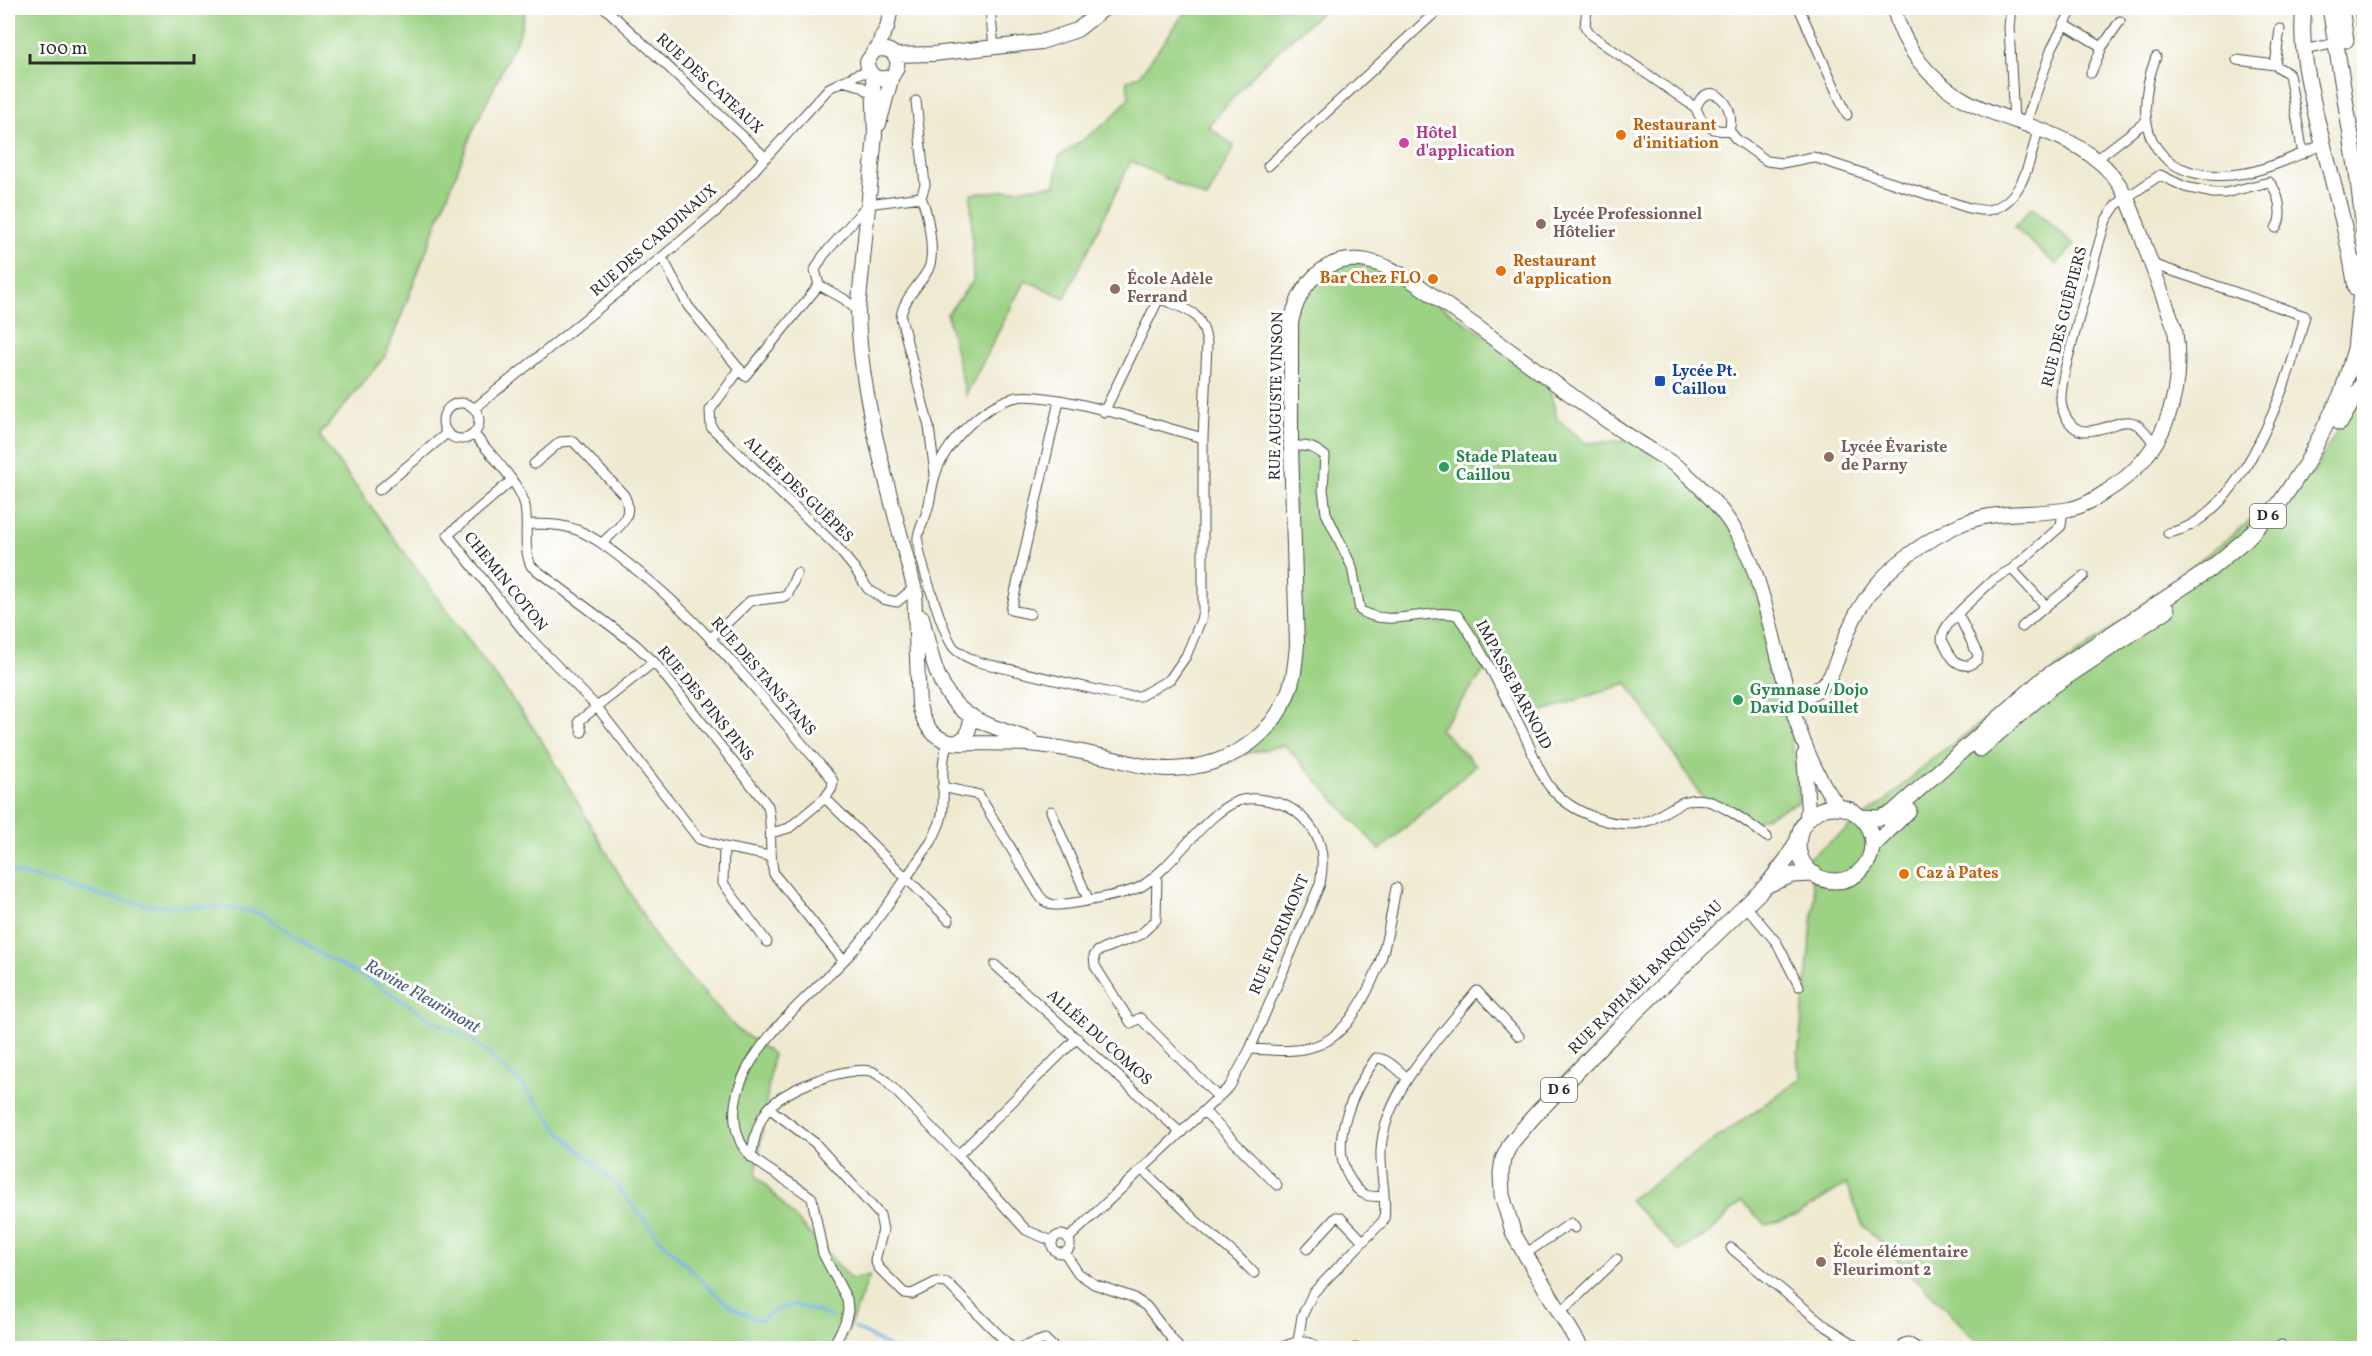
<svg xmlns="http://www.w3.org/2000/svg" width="2372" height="1356" font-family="Vollkorn,serif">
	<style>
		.green { fill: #9cd284; stroke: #647e58; stroke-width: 1.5 }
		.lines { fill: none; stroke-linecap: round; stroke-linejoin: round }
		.stream { stroke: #78b0e7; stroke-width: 3 }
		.street-casing { stroke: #484844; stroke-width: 11 }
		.secondary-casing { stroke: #484844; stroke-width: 16 }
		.primary-casing { stroke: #484844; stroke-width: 17 }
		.street { stroke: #fff; stroke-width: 9 }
		.secondary { stroke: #fff; stroke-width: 14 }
		.primary { stroke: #fff; stroke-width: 15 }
		.food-dot { fill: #e8710a; stroke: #fff; stroke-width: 2 }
		.hotel-dot { fill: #d1479c; stroke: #fff; stroke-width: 2 }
		.education-dot { fill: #8d6e63; stroke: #fff; stroke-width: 2 }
		.transit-dot { fill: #1a4fb4; stroke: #fff; stroke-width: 2 }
		.leisure-dot { fill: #2e9e5b; stroke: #fff; stroke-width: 2 }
		.labels { text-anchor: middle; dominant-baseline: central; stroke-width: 6; stroke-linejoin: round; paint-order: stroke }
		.shield { fill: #fff; stroke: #6b6b6b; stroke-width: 1.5 }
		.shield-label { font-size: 15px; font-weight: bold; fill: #2b2b2b }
		.street-label { font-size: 16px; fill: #2b2b2b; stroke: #fff }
		.food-label { font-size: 16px; font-weight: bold; fill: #c56008; stroke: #fff; text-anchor: start }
		.hotel-label { font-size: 16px; font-weight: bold; fill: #b23c85; stroke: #fff; text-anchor: start }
		.education-label { font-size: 16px; font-weight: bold; fill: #785e54; stroke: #fff; text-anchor: start }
		.transit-label { font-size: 16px; font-weight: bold; fill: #164399; stroke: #fff; text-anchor: start }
		.leisure-label { font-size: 16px; font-weight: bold; fill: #27864d; stroke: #fff; text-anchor: start }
		.water-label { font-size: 18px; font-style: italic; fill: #4a6076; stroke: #fff }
	</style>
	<rect width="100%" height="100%" fill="#fff"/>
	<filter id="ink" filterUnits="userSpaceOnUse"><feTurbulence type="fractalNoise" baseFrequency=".0167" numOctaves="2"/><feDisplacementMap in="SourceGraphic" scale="12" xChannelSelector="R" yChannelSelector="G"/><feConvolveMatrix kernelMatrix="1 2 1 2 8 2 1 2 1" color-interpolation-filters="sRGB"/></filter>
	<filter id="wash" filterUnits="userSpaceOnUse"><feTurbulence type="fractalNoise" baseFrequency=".008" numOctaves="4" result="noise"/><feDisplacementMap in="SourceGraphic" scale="24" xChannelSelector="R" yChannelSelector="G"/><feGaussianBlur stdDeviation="1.35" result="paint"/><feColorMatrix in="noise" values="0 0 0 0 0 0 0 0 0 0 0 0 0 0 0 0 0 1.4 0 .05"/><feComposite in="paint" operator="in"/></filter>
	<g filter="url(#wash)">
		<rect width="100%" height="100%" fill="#efe9d0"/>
		<path class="green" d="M 8,8 L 526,8 L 519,35 L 471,135 L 386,355 L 319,436 L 539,736 L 661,946 L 737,1029 L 773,1054 L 756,1175 L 851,1279 L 870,1275 L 841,1348 L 8,1348 Z
			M 1188,8 L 1326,8 L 1261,66 L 1208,126 L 1234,146 L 1207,199 L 1131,161 L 1065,298 L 1025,280 L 966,395 L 947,314 L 973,281 L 971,194 L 1055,185 L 1059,157 L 1110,120 L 1129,98 L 1127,81 L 1140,75 Z
			M 2032,207 L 2074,245 L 2056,265 L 2014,227 Z
			M 1338,262 L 1377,263 L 1547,377 L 1557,419 L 1586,443 L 1635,440 L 1682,470 L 1735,529 L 1803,735 L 1790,740 L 1795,755 L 1799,802 L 1749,824 L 1703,799 L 1627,683 L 1517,720 L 1487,667 L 1440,729 L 1476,765 L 1380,850 L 1285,745 L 1230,757 L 1262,734 L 1293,677 L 1295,303 Z
			M 2364,381 L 2364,1348 L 1984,1348 L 1863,1225 L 1846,1184 L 1795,1216 L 1766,1225 L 1741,1201 L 1710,1233 L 1679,1251 L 1629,1200 L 1802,1078 L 1797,1066 L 1815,895 L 1807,859 L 1885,801 L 1934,757 L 2113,628 L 2315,470 Z"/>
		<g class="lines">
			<path class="stream" d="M 8,871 L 120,900 L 154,906 L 219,907 L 250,911 L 266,916 L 323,956 L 373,982 L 434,1021 L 474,1041 L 524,1087 L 560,1132 L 615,1184 L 659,1238 L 699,1278 L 720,1298 L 740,1312 L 761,1320 C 786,1298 802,1305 831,1317
				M 855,1328 L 891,1348"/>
		</g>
	</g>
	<g filter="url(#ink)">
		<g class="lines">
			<g class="street-casing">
				<path id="street" d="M 605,8 L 765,157
					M 990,8 L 994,47
					M 1587,8 L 1585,26 L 1591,35 L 1696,108 C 1701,123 1712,133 1729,130 L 1736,139 L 1767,161 L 1782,163 L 1813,157 L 1969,208 C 1975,209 1982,211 1988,210 C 2023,204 2031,157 2038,129
					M 1799,8 L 1847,115
					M 2011,8 L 2009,27 L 2014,121
					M 2359,8 L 2364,40
					M 2064,24 L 2102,47 L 2120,21
					M 2303,50 L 2327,45
					M 2156,57 C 2127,133 2159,188 2246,173 C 2271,168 2299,155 2323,144
					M 2237,60 L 2275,65 L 2289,74 L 2303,154
					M 2275,65 L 2280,29
					M 2091,73 L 2102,47
					M 842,81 L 861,86 L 874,96
					M 916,101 L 925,185 L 921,197 C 928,213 936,255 928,270 C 919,286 902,300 901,318 L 929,427 L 935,474
					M 1696,108 C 1707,76 1738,104 1729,130
					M 2025,125 L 2052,48 L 2073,8
					M 2097,159 L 2145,122
					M 1268,166 L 1440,8
					M 662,257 L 688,306 L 745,376 L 819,285
					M 2152,264 L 2305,316 C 2289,380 2243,520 2168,533
					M 858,311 L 844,299 L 819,285 L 815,270 L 823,256 L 868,204 L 921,197
					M 740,369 L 710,410 L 711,427 L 836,546 L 855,569 L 868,589 L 883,599 L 897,602 L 914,588
					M443 421a18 18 0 1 1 36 0a18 18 0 1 1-36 0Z
					M 475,408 L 662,257 L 719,209 L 829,88 L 858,74 L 869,72
					M 1104,412 L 1159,298 C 1188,311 1201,309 1207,343 L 1203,438 L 1203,610 L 1201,620 L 1186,656 L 1170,679 L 1140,696 L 1123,696 L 978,662 C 969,658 961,655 954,648 C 945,638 916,551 918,537 C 919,528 925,520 927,511 C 931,500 931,487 935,476 C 944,444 981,407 1013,398 C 1045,388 1165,428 1203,438
					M 474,434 C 488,452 521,484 525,506 C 529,527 522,546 531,566 L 635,644 L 654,662 L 768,806 C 773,829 768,852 774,874 L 843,960
					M 2155,446 C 2129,402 2118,431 2085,431 C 2070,431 2060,410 2061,397 C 2062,372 2072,346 2078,321 C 2088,287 2095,253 2106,220 L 2116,205 L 2160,175 L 2185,187 L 2213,193 L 2225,193 L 2269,182 C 2279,192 2284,216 2276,228
					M 1291,447 C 1306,444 1314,447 1325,456 L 1323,489 L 1326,513 L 1352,567 L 1360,610 C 1387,629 1426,608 1457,615 C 1483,650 1504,695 1524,734 C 1532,751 1539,773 1550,787 C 1571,813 1618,832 1650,820 C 1667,813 1684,795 1704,800 C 1724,804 1751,825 1767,837
					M 534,464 L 560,442 L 573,441 L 624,495 C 636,518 617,528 602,543
					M 511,481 L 448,535 L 526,634 L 597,707 L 699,839 L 724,847 L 770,856
					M 379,490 L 447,433
					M 527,524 C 544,524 561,524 577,530 C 597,538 613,552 630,565 C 707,624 766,703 829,775 L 833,781 L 832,788 L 825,798 L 789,828 L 771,833
					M 2012,569 L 2046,606 L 2084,576
					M 1030,614 L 1011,610 L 1059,401
					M 1958,614 L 1978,655 L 1977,660 L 1970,665 C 1953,667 1949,652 1942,640 C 1942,628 1954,618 1962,609 L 1994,579 L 2012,569 L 2061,526 L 2063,509
					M 2022,627 L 2046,606
					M 711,638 L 750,601 L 783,597 L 788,594 L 797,573
					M 582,732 L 579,721 L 654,662
					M 942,787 L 979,795 L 1039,895 L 1044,901 L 1053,905 C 1069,905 1129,894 1142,886 C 1174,866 1205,813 1238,801 C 1249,797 1260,799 1270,801 C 1283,803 1293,808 1302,817 C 1323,836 1325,858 1320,884 L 1250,1049 L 1230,1086 L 1069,1238
					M 825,798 L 949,920
					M 1051,811 L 1088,899
					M 724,847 L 723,883 L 767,942
					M 1157,875 L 1156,920 L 1140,935 L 1098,951 L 1094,956 L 1095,966 L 1131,1023 L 1140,1018 L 1218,1097
					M 1745,905 L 1777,943 L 1799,986
					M 995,965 L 1181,1133
					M 1250,1049 C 1271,1050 1295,1053 1315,1046 C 1348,1036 1367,994 1379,965 C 1388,941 1391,913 1396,888
					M 769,1108 L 815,1143 L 880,1215 L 883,1230 L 875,1260 L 878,1267 L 904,1293 L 912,1294 L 936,1282 L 947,1283 L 1012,1348
					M 1204,1111 L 1277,1185
					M 958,1155 L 1077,1038
					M 751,1157 C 754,1140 757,1123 768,1109 C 784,1089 845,1066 871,1071 C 875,1072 879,1076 883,1078 L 958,1155 L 1026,1230 L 1052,1241
					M 1143,1170 L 1197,1222 L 1238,1257 L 1254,1273
					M 1384,1197 C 1379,1196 1371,1197 1366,1195 C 1358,1192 1354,1185 1350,1179 C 1327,1143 1354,1089 1376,1058 C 1388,1058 1399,1071 1407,1078
					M1052 1244a9 9 0 1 1 18 0a9 9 0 1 1-18 0Z
					M 1731,1248 L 1827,1327 L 1860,1348
					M 1307,1249 L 1336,1217 L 1340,1217 L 1363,1241
					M 1065,1253 L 1078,1273 L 1094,1284 L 1132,1297 L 1146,1306 L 1179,1348
					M 1525,1254 L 1571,1223 L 1575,1228
					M 1559,1314 L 1617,1259
					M 1298,1341 L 1302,1316 L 1313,1293 L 1384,1220 C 1387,1197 1380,1174 1381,1151 C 1383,1093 1442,1034 1477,991 L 1519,1036
					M 832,1348 L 845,1323 L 848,1311 L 847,1299 L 823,1254 L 812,1198 C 792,1181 752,1165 741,1143 C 708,1071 810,998 851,953 C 879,921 906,877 931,842 C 937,830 943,819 943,805 C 944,783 940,764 948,742
					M 1019,1348 L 1045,1339 L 1054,1348
					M 1280,1348 C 1295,1341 1305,1338 1319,1348
					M 1355,1348 L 1356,1348
					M 1903,1348 L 1904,1343 L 1908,1342 L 1918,1348
					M 2280,1348 L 2281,1345"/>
			</g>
			<g class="secondary-casing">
				<path id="secondary" d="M 878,49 L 881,38 L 887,28 L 891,8
					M 895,55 L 933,54 L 1041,42 L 1077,30 L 1105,8
					M 873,76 L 875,135 L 858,311 C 860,404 894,505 916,595
					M 879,124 L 892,76 C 905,61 892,44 874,51 L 867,62 C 868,76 879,82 892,76
					M 914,588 L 919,705 C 924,726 934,741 956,743 C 986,744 1017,742 1047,746 C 1069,749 1092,754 1114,759 C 1132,763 1153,770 1172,769 C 1230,767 1279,735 1293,677 C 1295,667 1296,656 1297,645 L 1291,447 L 1291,323 C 1298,288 1322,256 1361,260 C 1396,264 1428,293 1456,312 C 1499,342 1542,374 1585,405 C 1602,417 1619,430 1637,441 C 1652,451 1669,460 1683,471 C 1702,488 1721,507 1734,529 C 1750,553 1758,581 1766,609 C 1783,672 1798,756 1839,807
					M 922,617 C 930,649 936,692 966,713 C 985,726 1010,732 1031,740
					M 1792,701 C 1808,696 1819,691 1830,677 C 1840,654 1847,628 1861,606 C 1881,573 1916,547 1950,529 C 1992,507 2027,517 2070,509 C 2084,506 2095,499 2107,491 C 2165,455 2185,394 2175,329 C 2166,304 2157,280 2148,255 C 2136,221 2127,183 2097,160 C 2042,115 1968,125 1919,61 C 1907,45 1898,27 1894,8
					M 956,743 L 967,736 L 972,716
					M 1804,755 L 1808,810 L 1806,821"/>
			</g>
			<g class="primary-casing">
				<path id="primary" d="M 2304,8 C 2299,46 2309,83 2317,120 C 2331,177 2348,232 2356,289
					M 2330,8 L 2357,172 L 2364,230
					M 2341,8 L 2346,40
					M 2340,423 L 2364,381
					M 1980,749 L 2050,688 L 2167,610
					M1798 844a37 37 0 1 1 74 0a37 37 0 1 1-74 0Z
					M 1860,817 L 1879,818 L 1892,813 L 2044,678 L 2209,570 L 2246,539 L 2279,504 L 2306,464 L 2342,393 L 2355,349 L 2364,262
					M 1872,847 L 1909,810
					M 1767,885 L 1792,875 L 1815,874
					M 1581,1348 L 1514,1235 L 1502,1195 L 1501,1173 L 1503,1159 L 1511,1143 L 1534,1116 L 1618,1029 L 1767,885 L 1787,859 L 1799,838"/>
			</g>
			<use href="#street" class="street"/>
			<use href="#secondary" class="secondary"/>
			<use href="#primary" class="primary"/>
		</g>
	</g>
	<g class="food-dot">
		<circle cx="1621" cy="135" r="6"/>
		<circle cx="1501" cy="271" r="6"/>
		<circle cx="1433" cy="279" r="6"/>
		<circle cx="1904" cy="874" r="6"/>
	</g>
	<circle class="hotel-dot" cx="1404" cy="143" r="6"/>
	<g class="education-dot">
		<circle cx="1541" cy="224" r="6"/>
		<circle cx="1115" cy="289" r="6"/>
		<circle cx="1829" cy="457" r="6"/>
		<circle cx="1821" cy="1262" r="6"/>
	</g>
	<rect class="transit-dot" x="1654" y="375" width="12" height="12" rx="3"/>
	<g class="leisure-dot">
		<circle cx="1444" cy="467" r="6"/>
		<circle cx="1738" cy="700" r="6"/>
	</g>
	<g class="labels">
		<g class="shield">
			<rect x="2250" y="504" width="36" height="24" rx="4.5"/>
			<rect x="1541" y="1078" width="36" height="24" rx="4.5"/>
		</g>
		<g class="shield-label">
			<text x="2268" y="516">D 6</text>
			<text x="1559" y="1090">D 6</text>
		</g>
		<g class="street-label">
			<text transform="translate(709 84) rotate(43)">RUE DES CATEAUX</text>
			<text transform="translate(654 241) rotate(-41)">RUE DES CARDINAUX</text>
			<text transform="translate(2065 317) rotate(-76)">RUE DES GUÊPIERS</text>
			<text transform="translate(1277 396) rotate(-89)">RUE AUGUSTE VINSON</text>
			<text transform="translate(798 490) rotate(44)">ALLÉE DES GUÊPES</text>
			<text transform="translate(505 582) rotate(51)">CHEMIN COTON</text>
			<text transform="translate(763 677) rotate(49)">RUE DES TANS TANS</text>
			<text transform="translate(1513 685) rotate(62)">IMPASSE BARNOID</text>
			<text transform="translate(705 704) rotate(51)">RUE DES PINS PINS</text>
			<text transform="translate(1280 935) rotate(-67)">RUE FLORIMONT</text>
			<text transform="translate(1646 978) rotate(-45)">RUE RAPHAËL BARQUISSAU</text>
			<text transform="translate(1099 1038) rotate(42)">ALLÉE DU COMOS</text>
		</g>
		<g class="food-label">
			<text x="1633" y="126">Restaurant<tspan x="1633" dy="18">d'initiation</tspan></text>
			<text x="1513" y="262">Restaurant<tspan x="1513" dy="18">d'application</tspan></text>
			<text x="1421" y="279" text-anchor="end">Bar Chez FLO</text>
			<text x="1916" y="874">Caz à Pates</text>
		</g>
		<g class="hotel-label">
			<text x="1416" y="134">Hôtel<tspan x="1416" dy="18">d'application</tspan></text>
		</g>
		<g class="education-label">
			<text x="1553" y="215">Lycée Professionnel<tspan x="1553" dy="18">Hôtelier</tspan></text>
			<text x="1127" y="280">École Adèle<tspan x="1127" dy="18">Ferrand</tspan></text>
			<text x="1841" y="448">Lycée Évariste<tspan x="1841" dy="18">de Parny</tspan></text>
			<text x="1833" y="1253">École élémentaire<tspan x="1833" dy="18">Fleurimont 2</tspan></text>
		</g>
		<g class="transit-label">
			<text x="1672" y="372">Lycée Pt.<tspan x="1672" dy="18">Caillou</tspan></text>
		</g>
		<g class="leisure-label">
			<text x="1456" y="458">Stade Plateau<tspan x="1456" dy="18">Caillou</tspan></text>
			<text x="1750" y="691">Gymnase / Dojo<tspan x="1750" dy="18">David Douillet</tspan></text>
		</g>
		<g class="water-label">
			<text transform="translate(422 997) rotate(30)">Ravine Fleurimont</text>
		</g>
	</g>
	<rect width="2372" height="1356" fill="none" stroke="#fff" stroke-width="30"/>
	<path d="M30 54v9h164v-9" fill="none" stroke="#2b2b2b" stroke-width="3"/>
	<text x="39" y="54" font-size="18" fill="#2b2b2b" stroke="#ffffff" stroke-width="4.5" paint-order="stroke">100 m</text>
</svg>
